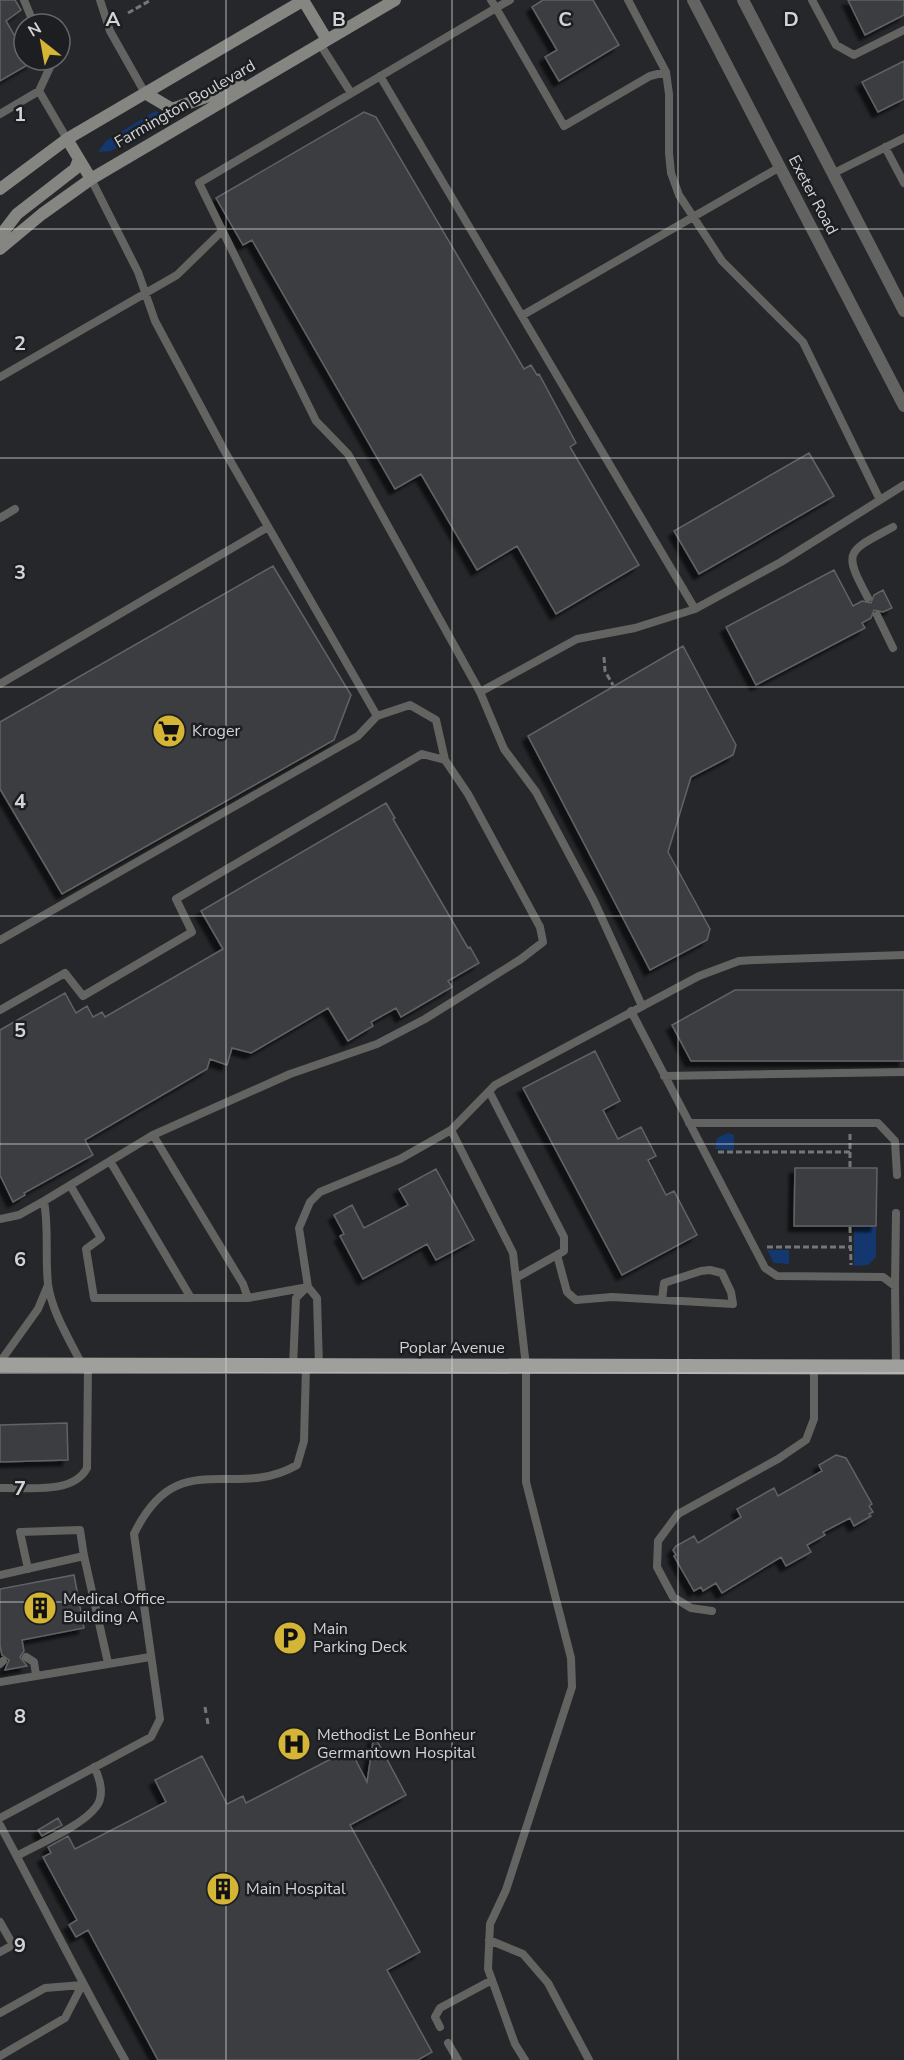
<svg xmlns="http://www.w3.org/2000/svg" width="904" height="2060" font-family="'Nunito Sans',sans-serif">
	<style>
		.green { fill: #15376f }
		.building { fill: #3b3d40; stroke: #616366; stroke-width: 1.5; filter: url(#shadow) }
		.lines { fill: none; stroke-linecap: round; stroke-linejoin: round }
		.path { stroke: #757679; stroke-width: 3; stroke-dasharray: 6 3; stroke-linecap: butt }
		.service { stroke: #636361; stroke-width: 8 }
		.tertiary { stroke: #636361; stroke-width: 12 }
		.secondary { stroke: #858582; stroke-width: 12 }
		.primary { stroke: #9f9f9b; stroke-width: 15 }
		.grid { fill: none; stroke: #d2d3d5; stroke-width: 1.5; stroke-opacity: 0.55 }
		.labels { text-anchor: middle; dominant-baseline: central; stroke-width: 5; stroke-linejoin: round; paint-order: stroke }
		.street-label { font-size: 16px; fill: #d2d3d5; stroke: #1c1e21 }
		.poi-label { font-size: 16px; fill: #d2d3d5; stroke: #1c1e21; text-anchor: start }
		.grid-label { font-size: 20px; text-anchor: middle; font-weight: bold; fill: #d2d3d5; stroke: #1c1e21; stroke-width: 5; stroke-linejoin: round; paint-order: stroke }
	</style>
	<defs>
		<filter id="shadow"><feDropShadow dx="-5.5" dy="5.5" stdDeviation="1.5" flood-color="#0009"/></filter>
	</defs>
	<rect width="100%" height="100%" fill="#26272a"/>
	<path class="green" d="M 155,111 L 169,116 L 111,151 L 98,152 L 106,141 Z
		M 728,1133 L 734,1135 L 734,1150 L 715,1149 L 717,1138 Z
		M 854,1227 L 876,1227 L 876,1257 L 868,1265 L 854,1266 Z
		M 767,1250 L 789,1250 L 789,1264 L 774,1263 Z"/>
	<path class="building" d="M 0,0 L 15,0 L 21,10 L 6,21 L 24,52 L 24,60 L 29,60 L 31,63 L 0,81 Z
		M 543,0 L 593,0 L 619,45 L 559,81 L 545,57 L 557,50 L 532,7 Z
		M 848,0 L 904,0 L 904,15 L 865,35 Z
		M 904,61 L 904,99 L 878,112 L 862,82 Z
		M 364,112 L 376,117 L 524,369 L 531,365 L 537,375 L 539,374 L 576,443 L 570,447 L 639,565 L 556,614 L 517,546 L 477,570 L 421,474 L 395,489 L 252,240 L 243,245 L 216,198 Z
		M 809,453 L 834,496 L 699,574 L 674,531 Z
		M 273,566 L 351,695 L 334,740 L 62,894 L 0,789 L 0,722 Z
		M 834,570 L 853,606 L 862,601 L 871,603 L 874,595 L 883,590 L 892,608 L 883,612 L 874,610 L 871,618 L 862,623 L 865,628 L 756,685 L 726,627 Z
		M 683,646 L 736,745 L 733,755 L 691,777 L 668,852 L 710,929 L 707,940 L 650,970 L 528,736 Z
		M 386,803 L 395,818 L 393,819 L 468,948 L 470,947 L 479,963 L 448,981 L 452,987 L 401,1017 L 396,1008 L 371,1022 L 373,1026 L 348,1041 L 328,1008 L 251,1053 L 232,1048 L 227,1065 L 210,1059 L 207,1069 L 85,1140 L 93,1155 L 24,1193 L 25,1195 L 13,1202 L 0,1175 L 0,1030 L 65,993 L 76,1013 L 87,1006 L 93,1017 L 102,1012 L 105,1017 L 223,949 L 201,911 Z
		M 735,990 L 904,990 L 904,1061 L 691,1061 L 672,1025 Z
		M 595,1051 L 620,1101 L 603,1110 L 618,1139 L 641,1127 L 656,1156 L 648,1160 L 666,1195 L 674,1191 L 697,1235 L 622,1275 L 523,1088 Z
		M 795,1168 L 877,1168 L 876,1226 L 794,1226 Z
		M 436,1169 L 474,1240 L 436,1260 L 427,1244 L 363,1279 L 340,1236 L 344,1234 L 334,1215 L 352,1205 L 364,1228 L 408,1205 L 399,1189 Z
		M 67,1423 L 68,1460 L 0,1462 L 0,1425 Z
		M 836,1455 L 846,1458 L 872,1504 L 869,1506 L 873,1512 L 869,1514 L 871,1516 L 854,1526 L 850,1518 L 823,1532 L 825,1535 L 807,1545 L 811,1552 L 786,1566 L 781,1557 L 722,1593 L 716,1583 L 703,1591 L 701,1587 L 694,1591 L 674,1556 L 676,1555 L 673,1550 L 676,1546 L 694,1536 L 698,1543 L 741,1517 L 737,1509 L 774,1488 L 778,1496 L 822,1471 L 819,1465 Z
		M 74,1575 L 84,1628 L 22,1640 L 24,1651 L 20,1657 L 27,1666 L 5,1670 L 9,1660 L 2,1655 L 0,1646 L 0,1589 Z
		M 374,1735 L 406,1795 L 350,1825 L 420,1952 L 387,1970 L 432,2052 L 418,2060 L 158,2060 L 88,1930 L 76,1937 L 69,1925 L 77,1920 L 43,1857 L 51,1853 L 48,1847 L 68,1836 L 75,1849 L 166,1802 L 155,1780 L 202,1756 L 227,1804 L 243,1796 L 246,1803 L 350,1749 L 367,1782 Z
		M 58,1818 L 62,1825 L 42,1836 L 38,1830 Z"/>
	<g class="lines">
		<path class="path" d="M 128,13 L 151,0
			M 604,657 L 605,671 L 613,685
			M 850,1134 L 850,1167
			M 718,1152 L 850,1152
			M 850,1227 L 851,1265
			M 767,1247 L 851,1247
			M 205,1707 L 206,1713
			M 207,1718 L 208,1724"/>
		<path class="service" d="M 24,0 L 34,24
			M 100,0 L 110,31 L 145,93
			M 491,0 L 496,8 L 510,0
			M 628,0 L 666,72
			M 812,0 L 836,45 L 854,55 L 904,30
			M 320,44 L 351,93
			M 380,76 L 695,609
			M 39,91 L 51,65 L 49,60
			M 0,114 L 39,91 L 67,139
			M 885,147 L 904,183
			M 832,174 L 904,138
			M 91,179 L 138,272 L 155,321 L 224,450 L 377,716
			M 523,315 L 780,167
			M 0,377 L 177,275 L 222,231
			M 879,498 L 803,342 L 722,261 L 679,195 L 671,173 L 669,153 L 669,94 L 666,72 L 650,76 L 564,126 L 496,8 L 199,183 L 316,421 L 348,454 L 480,692 L 577,639 L 635,628 L 695,609 L 781,562 L 904,485
			M 0,518 L 15,509
			M 868,598 C 842,550 847,552 893,527
			M 877,615 L 893,648
			M 0,684 L 268,527
			M 480,692 L 504,749 L 536,792 L 594,901 L 642,1006
			M 0,940 L 358,736 L 377,716 L 410,705 L 436,720 L 445,760
			M 0,1010 L 65,973 L 83,996 L 192,932 L 176,899 L 422,754 L 445,760 L 468,794 L 540,927 L 543,942 L 521,959 L 425,1019 L 377,1044 L 290,1074 L 153,1135 L 44,1201
			M 631,1011 L 765,1268 L 777,1276 L 883,1277 L 895,1286 L 896,1367
			M 664,1076 L 904,1072
			M 489,1091 L 564,1237 L 564,1251 L 516,1278
			M 689,1123 L 878,1123 L 895,1141 L 897,1175
			M 153,1135 L 243,1284 L 248,1298
			M 110,1161 L 191,1298
			M 70,1185 L 101,1238 L 86,1249 L 94,1298 L 248,1298 L 308,1287
			M 0,1219 L 19,1215 L 44,1201 C 49,1229 45,1257 48,1284 C 52,1313 70,1340 82,1365
			M 557,1255 L 567,1292 L 576,1300 L 612,1297 L 733,1304 L 731,1292 L 722,1273 L 710,1270 L 701,1271 L 664,1283 L 662,1300
			M 895,1286 L 896,1213
			M 0,1362 L 38,1309 L 48,1285
			M 293,1366 L 296,1298 L 307,1287
			M 319,1366 L 317,1298 L 308,1287 L 299,1228 L 310,1202 L 320,1192 L 400,1159 L 451,1130
			M 0,1488 C 27,1487 73,1495 87,1468 L 88,1365
			M 28,1569 L 20,1532 L 80,1530 L 84,1556
			M 0,1575 L 84,1556 L 108,1663
			M 712,1611 L 691,1608 L 673,1597 L 657,1567 L 658,1541 L 678,1514 L 778,1459 L 806,1440 L 814,1419 L 814,1367
			M 26,1657 L 34,1662 L 36,1675
			M 0,1664 L 3,1661
			M 0,1682 L 150,1657
			M 0,1818 L 151,1737 L 160,1719 L 134,1534 C 178,1443 233,1502 297,1465 L 304,1441 L 306,1366
			M 0,1825 C 42,1903 81,1982 125,2060
			M 17,1856 C 38,1844 82,1826 96,1807 C 105,1796 100,1778 94,1767
			M 0,1922 L 13,1945 L 0,1952
			M 489,1940 L 523,1954 L 548,1983 L 589,2060
			M 0,2013 L 45,1988 L 82,1985
			M 440,2027 L 435,2017 L 440,2008 L 492,1980
			M 448,2043 L 458,2060
			M 0,2056 L 65,2018 L 82,1985
			M 525,2060 L 515,2044 L 488,1969 L 490,1924 L 506,1890 L 572,1687 L 571,1658 L 526,1482 L 526,1366 L 513,1253 L 451,1130 L 495,1085 L 699,976 L 739,961 L 754,960 L 904,955"/>
		<path class="tertiary" d="M 693,0 L 904,406
			M 743,0 L 904,311"/>
		<path class="secondary" d="M 303,0 L 327,40
			M 145,93 L 172,109 L 240,85
			M 67,139 L 91,179
			M 0,189 L 67,139 L 304,0
			M 0,236 L 17,214 L 75,169 L 79,159
			M 0,249 L 42,214 L 91,179 L 395,0"/>
		<path class="primary" d="M 0,1365 L 904,1367"/>
	</g>
	<path class="grid" d="M 226,0 L 226,2060M 452,0 L 452,2060M 678,0 L 678,2060M 0,229 L 904,229M 0,458 L 904,458M 0,687 L 904,687M 0,916 L 904,916M 0,1144 L 904,1144M 0,1373 L 904,1373M 0,1602 L 904,1602M 0,1831 L 904,1831"/>
	<defs>
		<g id="supermarket-disc" transform="scale(1.725)"><circle r="9.5" fill="#d5b535" stroke="#1c1e21"/><path d="M-6-5.5h2.5l.6 2H6L4.5 2H-2.5L-4.4-4H-6ZM-1.5 3.2a1.3 1.3 0 1 0 .1 0ZM3 3.2a1.3 1.3 0 1 0 .1 0Z" fill="#111"/></g>
		<g id="building-disc" transform="scale(1.725)"><circle r="9.5" fill="#d5b535" stroke="#1c1e21"/><path d="M-4-6H4V6H1V3H-1V6H-4ZM-2.5-4.3h1.7v1.8h-1.7ZM.8-4.3h1.7v1.8H.8ZM-2.5-1h1.7V.8h-1.7ZM.8-1h1.7V.8H.8Z" fill="#111"/></g>
		<g id="parking-disc" transform="scale(1.725)"><circle r="9.5" fill="#d5b535" stroke="#1c1e21"/><path d="M-3.5-5.5H1a3.5 3.5 0 0 1 0 7H-1V5.5H-3.5ZM-1-3.4V-.6H.8a1.4 1.4 0 0 0 0-2.8Z" fill="#111"/></g>
		<g id="hospital-disc" transform="scale(1.725)"><circle r="9.5" fill="#d5b535" stroke="#1c1e21"/><path d="M-5-5h3v3.5h4V-5h3V5h-3V1.5h-4V5h-3Z" fill="#111"/></g>
	</defs>
	<g fill-rule="evenodd">
		<use href="#supermarket-disc" x="169" y="731"/>
		<use href="#building-disc" x="40" y="1608"/>
		<use href="#parking-disc" x="290" y="1638"/>
		<use href="#hospital-disc" x="294" y="1744"/>
		<use href="#building-disc" x="223" y="1889"/>
	</g>
	<g class="labels">
		<g class="street-label">
			<text transform="translate(185 104) rotate(-30)">Farmington Boulevard</text>
			<text transform="translate(813 195) rotate(62)">Exeter Road</text>
			<text x="452" y="1348">Poplar Avenue</text>
		</g>
		<g class="poi-label">
			<text x="192" y="731">Kroger</text>
			<text x="63" y="1599">Medical Office<tspan x="63" dy="18">Building A</tspan></text>
			<text x="313" y="1629">Main<tspan x="313" dy="18">Parking Deck</tspan></text>
			<text x="317" y="1735">Methodist Le Bonheur<tspan x="317" dy="18">Germantown Hospital</tspan></text>
			<text x="246" y="1889">Main Hospital</text>
		</g>
	</g>
	<g class="grid-label">
		<text x="113" y="26">A</text>
		<text x="339" y="26">B</text>
		<text x="565" y="26">C</text>
		<text x="791" y="26">D</text>
		<text x="20" y="121">1</text>
		<text x="20" y="350">2</text>
		<text x="20" y="579">3</text>
		<text x="20" y="808">4</text>
		<text x="20" y="1037">5</text>
		<text x="20" y="1266">6</text>
		<text x="20" y="1495">7</text>
		<text x="20" y="1723">8</text>
		<text x="20" y="1952">9</text>
	</g>
	<g transform="translate(42 42) rotate(329)"><circle r="28" fill="#1c1e21" stroke="#656669" stroke-width="1.5"/>
	<path d="M0-4.5L10 22L0 15L-10 22Z" fill="#d5b535"/>
	<text y="-9" font-size="16" font-weight="bold" text-anchor="middle" fill="#d2d3d5">N</text>
	</g>
</svg>
